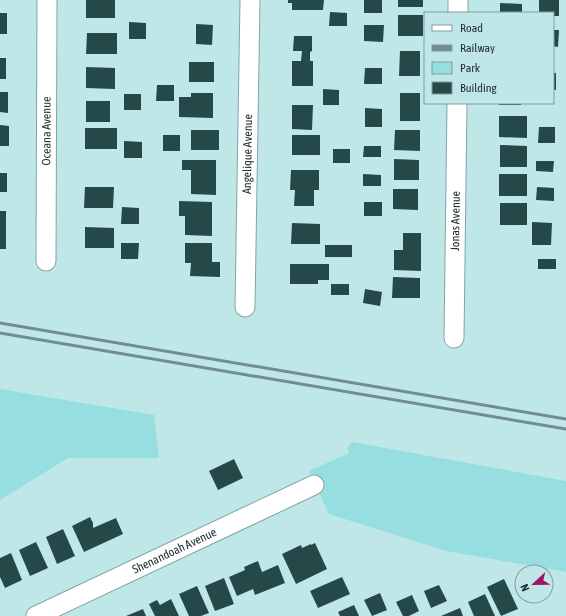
<svg xmlns="http://www.w3.org/2000/svg" width="566" height="616" font-family="'Asap Condensed',sans-serif">
	<style>
		.green { fill: #97dee0 }
		.building { fill: #254849 }
		.lines { fill: none; stroke-linecap: round; stroke-linejoin: round }
		.minor-casing { stroke: #80a5a6; stroke-width: 21 }
		.minor { stroke: #fff; stroke-width: 19 }
		.rail { stroke: #728d8e; stroke-width: 3 }
		.labels { text-anchor: middle; dominant-baseline: central; stroke-width: 4; stroke-linejoin: round; paint-order: stroke }
		.street-label { font-size: 12px; fill: #202f30; stroke: #c0e7e8 }
	</style>
	<rect width="100%" height="100%" fill="#c0e7e8"/>
	<path class="green" d="M 0,389 L 154,415 L 159,458 L 68,458 L 0,500 Z
		M 352,442 L 566,481 L 566,572 L 446,551 L 329,514 L 309,471 L 349,453 L 347,448 Z"/>
	<path class="building" d="M 86,0 L 115,0 L 115,18 L 86,18 Z
		M 288,0 L 324,0 L 323,10 L 292,10 L 292,3 L 288,3 Z
		M 364,0 L 382,0 L 382,13 L 364,13 Z
		M 398,0 L 423,0 L 423,7 L 398,7 Z
		M 539,0 L 559,0 L 559,16 L 553,16 L 553,13 L 539,13 Z
		M 500,3 L 522,4 L 522,13 L 500,13 Z
		M 330,12 L 347,13 L 347,26 L 329,26 Z
		M 0,13 L 7,13 L 7,34 L 0,34 Z
		M 398,15 L 423,15 L 423,36 L 398,36 Z
		M 129,22 L 146,23 L 146,39 L 129,39 Z
		M 196,24 L 213,25 L 212,45 L 196,44 Z
		M 364,25 L 384,25 L 383,42 L 364,41 Z
		M 553,30 L 559,30 L 558,47 L 553,46 Z
		M 87,33 L 117,33 L 117,54 L 86,54 Z
		M 294,36 L 312,36 L 312,51 L 310,52 L 310,61 L 313,61 L 313,86 L 292,86 L 292,61 L 301,61 L 302,51 L 293,51 Z
		M 400,51 L 420,51 L 420,76 L 399,76 Z
		M 0,58 L 6,58 L 6,79 L 0,79 Z
		M 189,62 L 214,62 L 214,82 L 189,82 Z
		M 86,67 L 115,68 L 115,89 L 86,88 Z
		M 365,68 L 382,68 L 382,84 L 364,84 Z
		M 553,73 L 556,73 L 556,90 L 553,90 Z
		M 157,85 L 174,85 L 174,101 L 156,101 Z
		M 323,89 L 339,90 L 339,105 L 323,105 Z
		M 0,92 L 8,92 L 8,113 L 0,112 Z
		M 191,93 L 213,93 L 213,118 L 179,117 L 179,97 L 191,97 Z
		M 400,93 L 420,93 L 420,121 L 400,121 Z
		M 124,94 L 141,94 L 141,110 L 124,110 Z
		M 86,101 L 110,101 L 110,122 L 86,122 Z
		M 499,103 L 521,103 L 521,105 L 499,105 Z
		M 292,105 L 313,105 L 312,130 L 292,129 Z
		M 365,108 L 382,109 L 382,127 L 365,127 Z
		M 499,116 L 527,116 L 527,138 L 499,137 Z
		M 0,125 L 9,126 L 9,146 L 0,146 Z
		M 539,127 L 555,127 L 555,143 L 538,143 Z
		M 85,128 L 117,128 L 117,149 L 85,149 Z
		M 191,130 L 219,130 L 219,150 L 191,150 Z
		M 395,130 L 420,130 L 420,151 L 394,150 Z
		M 163,135 L 180,135 L 180,151 L 163,151 Z
		M 292,135 L 320,135 L 320,155 L 292,155 Z
		M 124,141 L 142,142 L 142,158 L 124,158 Z
		M 500,145 L 527,146 L 527,167 L 500,167 Z
		M 364,146 L 381,146 L 381,157 L 363,157 Z
		M 333,149 L 350,149 L 350,163 L 333,163 Z
		M 394,159 L 419,160 L 419,180 L 394,180 Z
		M 182,160 L 216,160 L 216,195 L 191,194 L 191,170 L 182,170 Z
		M 536,161 L 554,161 L 553,172 L 536,171 Z
		M 291,170 L 319,170 L 319,190 L 314,190 L 314,206 L 294,206 L 295,190 L 290,190 Z
		M 0,173 L 7,173 L 7,192 L 0,192 Z
		M 363,174 L 381,175 L 381,186 L 363,186 Z
		M 499,174 L 527,174 L 527,196 L 499,196 Z
		M 85,187 L 114,187 L 113,208 L 84,208 Z
		M 537,187 L 554,188 L 554,201 L 536,200 Z
		M 393,189 L 418,189 L 418,210 L 393,209 Z
		M 179,201 L 212,202 L 212,236 L 185,235 L 185,216 L 179,216 Z
		M 364,202 L 382,202 L 382,216 L 364,216 Z
		M 500,203 L 527,203 L 527,225 L 500,225 Z
		M 122,207 L 139,208 L 139,224 L 121,224 Z
		M 0,211 L 6,211 L 6,249 L 0,249 Z
		M 532,222 L 552,223 L 551,245 L 532,245 Z
		M 292,223 L 320,224 L 320,244 L 291,244 Z
		M 85,227 L 114,228 L 114,248 L 85,248 Z
		M 403,233 L 421,233 L 421,271 L 394,270 L 394,250 L 403,250 Z
		M 121,243 L 139,243 L 138,259 L 121,259 Z
		M 185,243 L 212,243 L 212,262 L 220,262 L 220,277 L 190,276 L 191,263 L 185,263 Z
		M 325,245 L 352,245 L 352,257 L 325,257 Z
		M 538,259 L 556,259 L 556,269 L 538,269 Z
		M 290,264 L 329,264 L 329,280 L 318,280 L 318,284 L 290,284 Z
		M 393,277 L 420,278 L 420,298 L 392,298 Z
		M 331,284 L 349,284 L 349,295 L 331,295 Z
		M 365,289 L 382,292 L 380,306 L 363,303 Z
		M 234,459 L 243,478 L 218,490 L 209,471 Z
		M 90,517 L 93,523 L 93,528 L 116,518 L 123,534 L 84,552 L 72,526 Z
		M 63,529 L 75,556 L 57,564 L 46,537 Z
		M 36,542 L 48,568 L 30,576 L 19,550 Z
		M 315,543 L 327,569 L 296,584 L 282,554 L 301,545 L 302,548 L 311,544 L 311,545 Z
		M 11,553 L 22,580 L 5,588 L 0,577 L 0,558 Z
		M 258,561 L 262,572 L 278,565 L 285,583 L 255,595 L 253,589 L 237,596 L 229,577 L 245,570 L 244,567 Z
		M 342,577 L 350,594 L 318,608 L 310,591 Z
		M 224,578 L 234,604 L 215,611 L 205,586 Z
		M 504,579 L 518,609 L 501,616 L 487,587 Z
		M 439,585 L 447,601 L 431,608 L 424,591 Z
		M 197,586 L 209,613 L 201,616 L 189,616 L 179,594 Z
		M 380,593 L 387,610 L 372,616 L 364,600 Z
		M 485,594 L 495,616 L 474,616 L 468,602 Z
		M 412,595 L 419,611 L 409,616 L 403,616 L 396,602 Z
		M 171,599 L 179,616 L 155,616 L 149,604 L 157,600 L 160,605 Z
		M 354,605 L 359,616 L 340,616 L 338,612 Z
		M 460,608 L 463,616 L 441,616 Z
		M 143,609 L 146,616 L 126,616 Z"/>
	<g class="lines">
		<g class="minor-casing">
			<g id="minor">
				<path d="M 458,13 L 458,0"/>
				<path id="s1" d="M 46,261 L 47,0"/>
				<path id="s2" d="M 245,307 L 250,0"/>
				<path id="s3" d="M 454,338 L 457,103"/>
				<path id="s4" d="M 36,616 L 314,485"/>
			</g>
		</g>
		<use href="#minor" class="minor"/>
		<path class="rail" d="M 0,323 L 566,419
			M 0,333 L 566,429"/>
	</g>
	<g class="labels">
		<g class="street-label">
			<text stroke="none"><textPath href="#s1" startOffset="130">Oceana Avenue</textPath></text>
			<text stroke="none"><textPath href="#s2" startOffset="153">Angelique Avenue</textPath></text>
			<text stroke="none"><textPath href="#s3" startOffset="117">Jonas Avenue</textPath></text>
			<text stroke="none"><textPath href="#s4" startOffset="153">Shenandoah Avenue</textPath></text>
		</g>
	</g>
	<rect x="424" y="12" width="130" height="92" fill="#c0e7e8" stroke="#809d9e"/>
	<rect x="432" y="25" width="20" height="6" fill="#ffffff" stroke="#809d9e"/>
	<text x="460" y="32" font-size="12" fill="#202f30">Road</text>
	<rect x="432" y="45" width="20" height="6" fill="#728d8e" stroke="#809d9e"/>
	<text x="460" y="52" font-size="12" fill="#202f30">Railway</text>
	<rect x="432" y="62" width="20" height="12" fill="#97dee0" stroke="#809d9e"/>
	<text x="460" y="72" font-size="12" fill="#202f30">Park</text>
	<rect x="432" y="82" width="20" height="12" fill="#254849" stroke="#809d9e"/>
	<text x="460" y="92" font-size="12" fill="#202f30">Building</text>
	<g transform="translate(534 584) rotate(248)"><circle r="19" fill="#c0e7e8" stroke="#809d9e"/>
	<path d="M0-3L7 15L0 10L-7 15Z" fill="#a01662"/>
	<text y="-6" font-size="11" font-weight="bold" text-anchor="middle" fill="#202f30">N</text>
	</g>
</svg>
